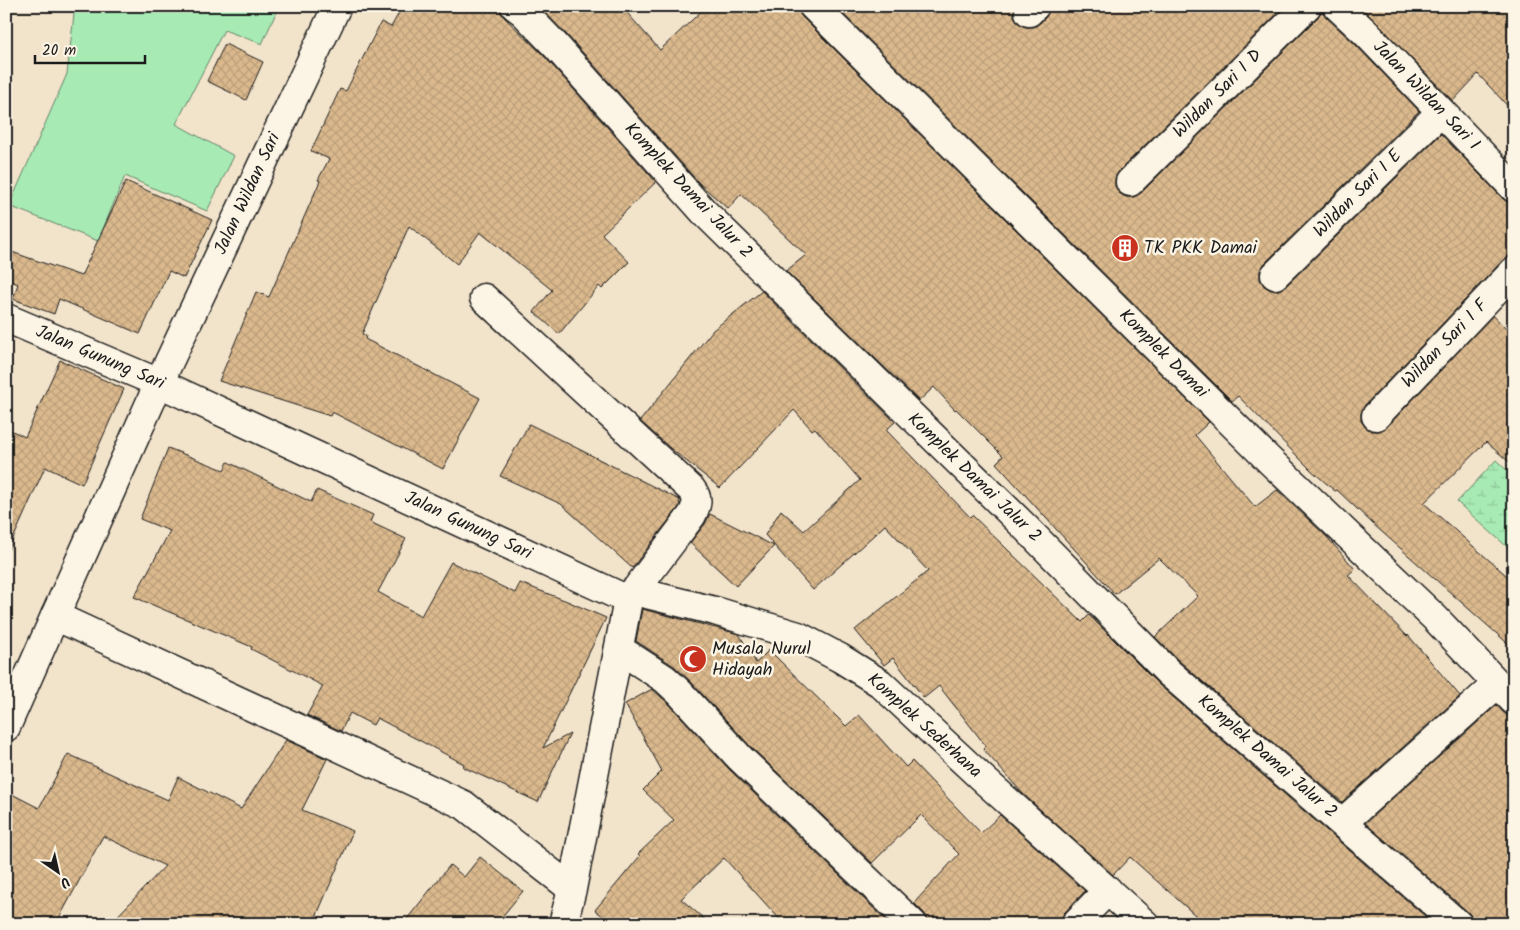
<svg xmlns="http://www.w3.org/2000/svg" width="1520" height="930" font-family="Kalam,sans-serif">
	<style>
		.green { fill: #a7eab4; stroke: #628368 }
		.wetland { fill: url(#wetland-marsh); stroke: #628368 }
		.building { fill: url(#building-cross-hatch); stroke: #1c1c1c }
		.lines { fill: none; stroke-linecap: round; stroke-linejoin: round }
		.minor-casing { stroke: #1c1c1c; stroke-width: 31 }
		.tertiary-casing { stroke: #1c1c1c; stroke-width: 31 }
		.minor { stroke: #fcf5e5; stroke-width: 28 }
		.tertiary { stroke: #fcf5e5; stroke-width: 28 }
		.labels { text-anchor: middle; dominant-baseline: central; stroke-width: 5; stroke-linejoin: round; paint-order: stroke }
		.street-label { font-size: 18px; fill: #1c1c1c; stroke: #fcf5e5 }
		.poi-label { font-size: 18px; fill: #1c1c1c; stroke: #fcf5e5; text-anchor: start }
	</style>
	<defs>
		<pattern id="wetland-marsh" width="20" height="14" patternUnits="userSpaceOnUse" patternTransform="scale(1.25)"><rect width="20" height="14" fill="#a7eab4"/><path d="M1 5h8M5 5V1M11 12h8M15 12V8" fill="none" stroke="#8fc89a"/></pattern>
		<pattern id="building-cross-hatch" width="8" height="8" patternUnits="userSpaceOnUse" patternTransform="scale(1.25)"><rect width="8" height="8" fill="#dbb98d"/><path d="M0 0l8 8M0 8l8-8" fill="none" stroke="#bb9e79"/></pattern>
	</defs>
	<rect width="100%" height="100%" fill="#f2e3cb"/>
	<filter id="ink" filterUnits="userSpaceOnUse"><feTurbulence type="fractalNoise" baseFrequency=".02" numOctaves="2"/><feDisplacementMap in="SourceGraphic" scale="10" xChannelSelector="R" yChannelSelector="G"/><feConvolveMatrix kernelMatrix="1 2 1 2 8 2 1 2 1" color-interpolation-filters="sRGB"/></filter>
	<g filter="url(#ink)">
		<path class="green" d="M 75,6 L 279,6 L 262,44 L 224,30 L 176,124 L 234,156 L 207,211 L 125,176 L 98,241 L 9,206 L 67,74 Z"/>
		<path class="wetland" d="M 1496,460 L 1514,477 L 1514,553 L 1457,502 Z"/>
		<path class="building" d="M 403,6 L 500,6 L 501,13 L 505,18 L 544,56 L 656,182 L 602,234 L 629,262 L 602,289 L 599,286 L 559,334 L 534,312 L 552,290 L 480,232 L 457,264 L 409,226 L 362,334 L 366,336 L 365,339 L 480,398 L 443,469 L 332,412 L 330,416 L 219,381 L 256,292 L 269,297 L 320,181 L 318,180 L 329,159 L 311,151 L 340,89 L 346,91 L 381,22 L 391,27 Z
			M 539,6 L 621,6 L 660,50 L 707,6 L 798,6 L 798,11 L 802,17 L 1209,422 L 1195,435 L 1255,507 L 1277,490 L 1326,536 L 1355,569 L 1348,575 L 1407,636 L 1408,635 L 1460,696 L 1342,802 L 1179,661 L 1155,637 L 1198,596 L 1159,558 L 1115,594 L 996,463 L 1003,456 L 956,409 L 955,410 L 934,387 L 919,401 L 786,271 L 806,255 L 741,194 L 728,209 L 699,183 L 567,35 Z
			M 835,6 L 1015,6 L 1014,16 L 1018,23 L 1025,27 L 1034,27 L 1040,23 L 1046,17 L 1050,6 L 1285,6 L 1119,171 L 1115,178 L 1115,186 L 1119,193 L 1126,197 L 1134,197 L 1141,193 L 1318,17 L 1322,10 L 1326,17 L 1355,44 L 1419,111 L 1264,264 L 1260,271 L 1260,279 L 1264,286 L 1271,290 L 1279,290 L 1286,286 L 1441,134 L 1503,199 L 1514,207 L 1514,252 L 1503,260 L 1365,405 L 1361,413 L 1361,421 L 1366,428 L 1372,431 L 1380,431 L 1387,427 L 1493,315 L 1514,338 L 1514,466 L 1486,442 L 1424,503 L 1514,582 L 1514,649 L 1373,524 L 1337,490 L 1335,491 L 1311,470 L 1238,396 L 1232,401 Z
			M 1360,6 L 1514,6 L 1514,113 L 1478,74 L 1453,101 Z
			M 225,44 L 263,62 L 246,100 L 207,81 Z
			M 126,181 L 212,220 L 184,278 L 169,271 L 140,334 L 59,299 L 54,314 L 13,299 L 18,284 L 6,279 L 6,250 L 81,276 Z
			M 762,291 L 895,422 L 886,430 L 970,517 L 972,515 L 1082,622 L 1089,615 L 1158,684 L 1434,924 L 1205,924 L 1130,857 L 1113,875 L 1023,794 L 983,749 L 986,746 L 939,686 L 924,698 L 893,658 L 884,665 L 855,630 L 928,571 L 885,525 L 813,590 L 765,535 L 781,510 L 804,531 L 860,480 L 815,428 L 812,430 L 794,410 L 720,488 L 670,448 L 640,421 L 713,330 Z
			M 60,360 L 124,389 L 82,484 L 45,467 L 6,555 L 6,428 L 25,437 Z
			M 529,424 L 680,500 L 679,507 L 632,568 L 561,504 L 500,476 Z
			M 168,448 L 224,470 L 228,462 L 311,502 L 317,490 L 373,515 L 370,522 L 406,539 L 378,592 L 421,616 L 451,562 L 515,593 L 520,583 L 567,601 L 606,618 L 543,748 L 570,734 L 538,802 L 463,767 L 464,764 L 377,718 L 373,725 L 350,713 L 341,731 L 307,715 L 323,686 L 251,649 L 252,647 L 134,597 L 170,531 L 140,519 Z
			M 710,514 L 774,546 L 736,586 L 690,543 L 705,524 Z
			M 642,609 L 739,634 L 756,663 L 769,650 L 846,726 L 859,715 L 906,767 L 912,761 L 981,833 L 1000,815 L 1085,891 L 1064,913 L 1060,924 L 928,924 L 928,919 L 924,913 L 914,903 L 959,854 L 921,815 L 872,863 L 751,747 L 691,682 L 674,666 L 636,641 Z
			M 652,689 L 669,704 L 729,769 L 890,924 L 784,924 L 724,858 L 681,899 L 710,924 L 613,924 L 595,910 L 640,856 L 638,854 L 674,820 L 643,790 L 662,771 L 625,704 Z
			M 1497,705 L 1503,712 L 1509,716 L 1514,716 L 1514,924 L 1473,924 L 1473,918 L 1468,912 L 1365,823 Z
			M 286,740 L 327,759 L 302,810 L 353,831 L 313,924 L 110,924 L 165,866 L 103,836 L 56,924 L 6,924 L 6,791 L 39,808 L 68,754 L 168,800 L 178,777 L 241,809 Z
			M 480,857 L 523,891 L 496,924 L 403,924 L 450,865 L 464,877 Z"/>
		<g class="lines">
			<g class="minor-casing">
				<path id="minor" d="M 515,6 L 523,12 L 555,45 L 704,212 L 1026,528 L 1168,672 L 1458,924
					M 813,6 L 1270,461 L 1435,618 L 1514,701
					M 1337,6 L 1366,33 L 1514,188
					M 1029,12 L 1035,6
					M 1130,182 L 1307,6
					M 1275,275 L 1441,112
					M 484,298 L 692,490 C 699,499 697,505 692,515 L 628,600
					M 159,383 L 337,6
					M 1376,416 L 1514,271
					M 634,591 L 715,611 L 798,636 L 840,658 L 880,683 L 984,780 L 1145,924
					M 619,649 L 665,679 L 680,693 L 740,758 L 913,924
					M 6,727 L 55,616
					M 1343,822 L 1497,684
					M 1075,924 L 1108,890"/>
			</g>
			<g class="tertiary-casing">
				<path id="tertiary" d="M 6,318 L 159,383 L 628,600 L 572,889 L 563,924
					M 159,383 L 55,616 L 464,805 L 572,889"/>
			</g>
			<use href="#minor" class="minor"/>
			<use href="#tertiary" class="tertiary"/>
		</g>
	</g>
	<defs>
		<g id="building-disc" transform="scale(1.4375)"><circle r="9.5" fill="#c8321e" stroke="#fcf5e5"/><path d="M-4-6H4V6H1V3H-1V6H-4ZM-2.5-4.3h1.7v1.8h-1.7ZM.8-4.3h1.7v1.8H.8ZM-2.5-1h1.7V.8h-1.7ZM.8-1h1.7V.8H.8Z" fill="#fff"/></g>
		<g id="mosque-disc" transform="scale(1.4375)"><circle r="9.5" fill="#c8321e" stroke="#fcf5e5"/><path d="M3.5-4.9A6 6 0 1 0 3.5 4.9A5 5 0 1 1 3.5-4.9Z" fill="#fff"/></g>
	</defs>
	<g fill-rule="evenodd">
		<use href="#building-disc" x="1125" y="248"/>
		<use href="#mosque-disc" x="693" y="659"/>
	</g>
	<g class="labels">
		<g class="street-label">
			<text transform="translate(1218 94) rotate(-45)">Wildan Sari I D</text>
			<text transform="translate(1426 96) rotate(46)">Jalan Wildan Sari I</text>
			<text transform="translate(688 191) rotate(47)">Komplek Damai Jalur 2</text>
			<text transform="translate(248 194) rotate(-65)">Jalan Wildan Sari</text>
			<text transform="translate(1358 194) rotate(-45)">Wildan Sari I E</text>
			<text transform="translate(1445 344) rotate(-46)">Wildan Sari I F</text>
			<text transform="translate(1163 354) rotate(45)">Komplek Damai</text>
			<text transform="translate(100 358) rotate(23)">Jalan Gunung Sari</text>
			<text transform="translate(974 478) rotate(44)">Komplek Damai Jalur 2</text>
			<text transform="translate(468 526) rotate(25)">Jalan Gunung Sari</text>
			<text transform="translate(924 726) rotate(42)">Komplek Sederhana</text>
			<text transform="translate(1267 757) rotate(41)">Komplek Damai Jalur 2</text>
		</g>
		<g class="poi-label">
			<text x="1144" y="248">TK PKK Damai</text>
			<text x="712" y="649">Musala Nurul<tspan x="712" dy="21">Hidayah</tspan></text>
		</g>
	</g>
	<rect width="1520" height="930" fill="none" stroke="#fcf5e5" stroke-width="25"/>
	<rect x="12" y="12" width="1495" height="905" fill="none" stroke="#1c1c1c" stroke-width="2" filter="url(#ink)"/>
	<g transform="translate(58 872) rotate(146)" stroke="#fcf5e5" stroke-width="4" paint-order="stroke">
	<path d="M0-4L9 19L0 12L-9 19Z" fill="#1c1c1c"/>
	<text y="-8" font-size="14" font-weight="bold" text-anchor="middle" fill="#1c1c1c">U</text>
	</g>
	<path d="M35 55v8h110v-8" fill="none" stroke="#1c1c1c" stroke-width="2.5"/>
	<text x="42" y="55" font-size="15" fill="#1c1c1c" stroke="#fcf5e5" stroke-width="4" paint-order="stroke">20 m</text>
</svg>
